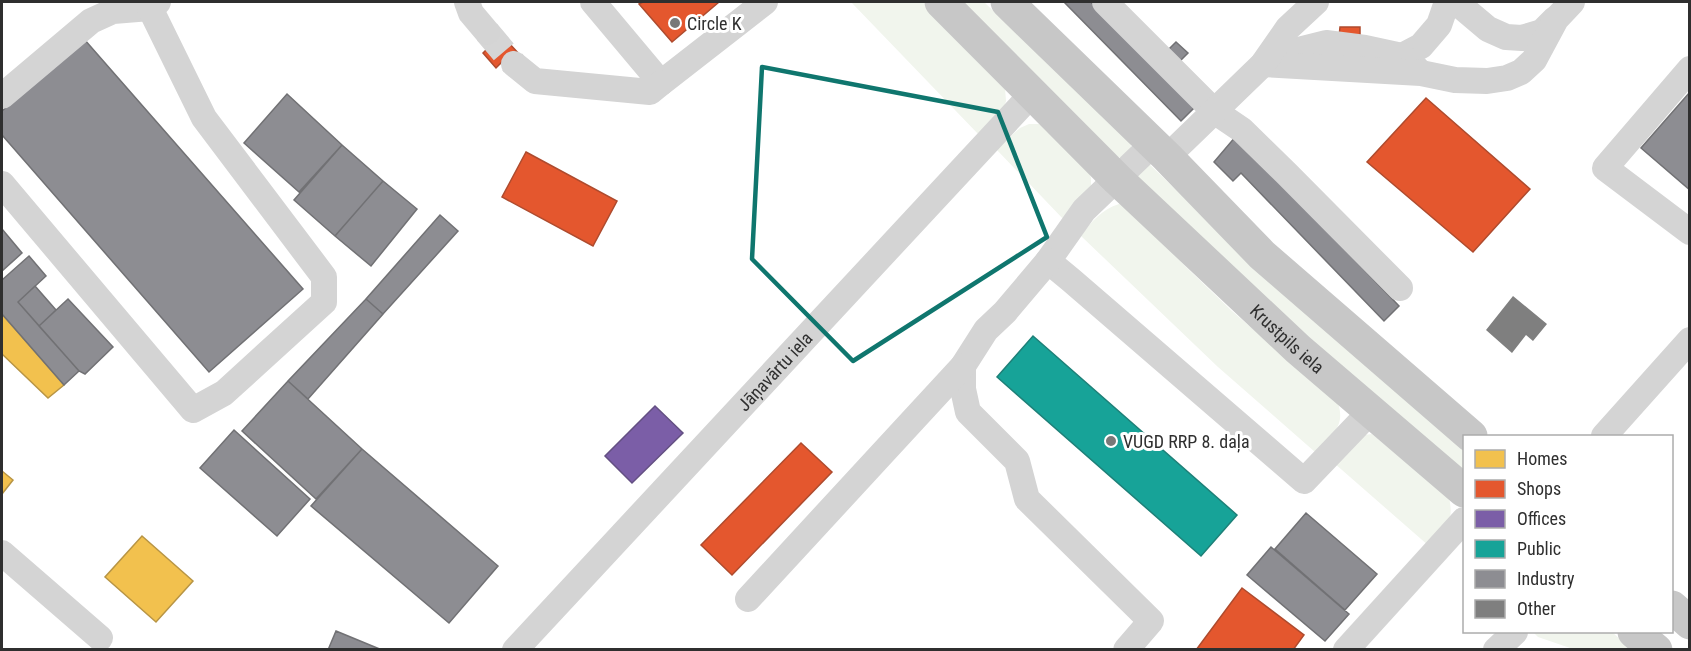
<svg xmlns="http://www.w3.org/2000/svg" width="1691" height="651" font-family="'Roboto Condensed',sans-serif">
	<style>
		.green { fill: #f1f5ed }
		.homes { fill: #f2c14e; stroke: #b89545; stroke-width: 1.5 }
		.shops { fill: #e4572e; stroke: #ae4b2e; stroke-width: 1.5 }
		.offices { fill: #7b5ea7; stroke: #645083; stroke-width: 1.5 }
		.public { fill: #17a398; stroke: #1e8078; stroke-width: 1.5 }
		.industry { fill: #8d8d92; stroke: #717174; stroke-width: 1.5 }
		.building { fill: #7f7f7f }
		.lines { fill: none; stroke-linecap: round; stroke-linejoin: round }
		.minor-tunnel { stroke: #d5d5d5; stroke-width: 26; stroke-dasharray: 26 13; stroke-linecap: butt }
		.minor { stroke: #d4d4d4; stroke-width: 26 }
		.major { stroke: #c7c7c7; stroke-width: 33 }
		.marked { fill: none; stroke: #0f766e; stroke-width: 4.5; stroke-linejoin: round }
		.poi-dot { fill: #787878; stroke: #fff; stroke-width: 2 }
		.labels { text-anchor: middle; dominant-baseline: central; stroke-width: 6; stroke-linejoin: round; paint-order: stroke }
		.poi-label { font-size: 18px; fill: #2f2f2f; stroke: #fff; text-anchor: start }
		.street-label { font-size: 18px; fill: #2f2f2f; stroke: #fff }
	</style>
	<rect width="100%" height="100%" fill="#fff"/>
	<path class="green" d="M 851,2 L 923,2 L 989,66 L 1005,88 L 1006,101 L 1002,115 L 980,136 Z
		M 963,2 L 984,2 L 1130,143 L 1132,149 L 1122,158 L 1115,156 Z
		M 1029,124 L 1039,124 L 1048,127 L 1088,168 L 1091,178 L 1091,188 L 1065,221 L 996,149 L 1020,128 Z
		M 1145,160 L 1223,235 L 1464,447 L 1464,472 L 1257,295 L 1132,173 Z
		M 1119,204 L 1132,207 L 1186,267 L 1232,311 L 1338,403 C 1346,428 1331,434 1315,452 L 1218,367 L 1081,236 C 1091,222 1102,209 1119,204 Z
		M 1372,434 L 1449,498 C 1455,523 1444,529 1429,546 L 1334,463 L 1363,435 Z
		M 1535,632 L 1612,632 L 1631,649 L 1573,649 L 1538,637 L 1534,633 Z"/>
	<path class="homes" d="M 2,314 L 64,385 L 48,398 L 2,354 Z
		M 2,471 L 13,480 L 2,494 Z
		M 142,536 L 193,581 L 156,622 L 105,577 Z"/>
	<path class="shops" d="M 643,2 L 719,2 L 672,42 L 639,4 Z
		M 493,26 L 522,57 L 502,62 L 496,68 L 483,53 L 489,47 L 480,38 Z
		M 1340,27 L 1360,27 L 1360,38 L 1339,37 Z
		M 1426,98 L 1530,189 L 1473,252 L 1367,162 Z
		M 526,152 L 617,201 L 593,246 L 502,197 Z
		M 801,443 L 832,472 L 732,575 L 701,545 Z
		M 1242,588 L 1304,635 L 1293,650 L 1196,650 Z"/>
	<path class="offices" d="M 655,406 L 683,433 L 632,483 L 605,456 Z"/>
	<path class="public" d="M 1033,336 L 1237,515 L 1201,556 L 997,377 Z"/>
	<path class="industry" d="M 1064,2 L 1091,2 L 1195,107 L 1181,121 Z
		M 84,39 L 303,289 L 209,372 L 2,135 L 2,111 Z
		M 1176,42 L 1188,53 L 1180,61 L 1168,50 Z
		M 1690,92 L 1690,190 L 1641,148 Z
		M 287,94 L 342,145 L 299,192 L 244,143 Z
		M 1236,136 L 1399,306 L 1384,321 L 1241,173 L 1233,181 L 1214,162 Z
		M 342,145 L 383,181 L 335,236 L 294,200 Z
		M 383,181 L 417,209 L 371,266 L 335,236 Z
		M 440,215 L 458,231 L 383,314 L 366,299 Z
		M 2,229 L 22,253 L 2,271 Z
		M 29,256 L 46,276 L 18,302 L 79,371 L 64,385 L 2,314 L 2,280 Z
		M 35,286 L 56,310 L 39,326 L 18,302 Z
		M 68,299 L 113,347 L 85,374 L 79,371 L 39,326 Z
		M 366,299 L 383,314 L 308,399 L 288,381 Z
		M 288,381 L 362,449 L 316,499 L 242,431 Z
		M 234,430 L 310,499 L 277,536 L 200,468 Z
		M 362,449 L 498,566 L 449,623 L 311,506 Z
		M 1306,513 L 1377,574 L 1345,610 L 1275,549 Z
		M 1271,547 L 1349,614 L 1325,641 L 1247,575 Z
		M 336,631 L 382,650 L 328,650 Z"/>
	<path class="building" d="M 1513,296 L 1547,324 L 1533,341 L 1526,335 L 1512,353 L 1486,330 Z"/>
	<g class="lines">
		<path class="minor-tunnel" d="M 487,32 L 514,64"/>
		<g class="minor">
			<path d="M 467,2 L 471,13 L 487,32"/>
			<path d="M 593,2 L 661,83 L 765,2"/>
			<path d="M 1105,2 L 1214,111 L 1242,130 L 1287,174 L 1400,288"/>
			<path d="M 1456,2 L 1488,29 L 1506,37 L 1522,38 L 1542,32 L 1555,19"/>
			<path d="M 1402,56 L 1421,46 L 1439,25 L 1447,2"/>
			<path d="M 1272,58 L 1290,52 L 1326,43 L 1365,48 L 1402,56 L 1417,69"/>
			<path d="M 514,64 L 535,81 L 650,92 L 661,83"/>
			<path d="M 1263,64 L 1421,73 L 1455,80 L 1487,81 L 1507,78 L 1521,72 L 1534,60 L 1556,19 L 1572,2"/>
			<path d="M 1690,69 L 1605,168 L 1690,232"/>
			<path d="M 2,96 L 91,21 L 113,11 L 150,8 L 158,2"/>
			<path d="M 1153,144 L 1084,210 L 1048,261 L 1071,280 L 1304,481 L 1371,411"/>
			<path d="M 1167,157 L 1263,64 L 1288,28 L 1316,2"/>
			<path d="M 2,184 L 193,410 L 224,393 L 324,302 L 324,277 L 204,118 L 150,8"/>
			<path d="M 1048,261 L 1005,312 L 986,330 L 963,366 L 963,389 L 968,412 L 1017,461 L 1027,499 L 1151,621 L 1126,650"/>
			<path d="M 1604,436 L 1690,340"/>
			<path d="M 2,553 L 100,638"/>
			<path d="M 748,599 L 963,366"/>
			<path id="s1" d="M 515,650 L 1033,93"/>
			<path d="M 1346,650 L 1464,520"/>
			<path d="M 1496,650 L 1515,632"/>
		</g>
		<g class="major">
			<path id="s2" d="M 941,2 L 1117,179 L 1298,349 L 1464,491"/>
			<path d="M 1007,2 L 1167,157 L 1262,255 L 1471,436"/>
			<path d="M 1672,607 L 1690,623"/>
			<path d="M 1634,632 L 1656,650"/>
		</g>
	</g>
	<path class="marked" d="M 762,67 L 998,112 L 1047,237 L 853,361 L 752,259 Z"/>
	<g class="poi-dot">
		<circle cx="675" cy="23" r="6"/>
		<circle cx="1111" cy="441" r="6"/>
	</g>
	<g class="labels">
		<g class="poi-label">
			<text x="687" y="23">Circle K</text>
			<text x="1123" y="441">VUGD RRP 8. daļa</text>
		</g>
		<g class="street-label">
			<text stroke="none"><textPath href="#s2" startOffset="483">Krustpils iela</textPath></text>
			<text stroke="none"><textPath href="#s1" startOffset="381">Jāņavārtu iela</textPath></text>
		</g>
	</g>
	<rect width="1691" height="651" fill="none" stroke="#2f2f2f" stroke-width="6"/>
	<rect x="1463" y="435" width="210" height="198" fill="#ffffff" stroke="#acacac" stroke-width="1.5"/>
	<rect x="1475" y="450" width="30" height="18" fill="#f2c14e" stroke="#acacac" stroke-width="1.5"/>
	<text x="1517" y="465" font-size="18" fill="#2f2f2f">Homes</text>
	<rect x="1475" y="480" width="30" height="18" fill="#e4572e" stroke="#acacac" stroke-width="1.5"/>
	<text x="1517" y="495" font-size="18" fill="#2f2f2f">Shops</text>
	<rect x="1475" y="510" width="30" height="18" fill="#7b5ea7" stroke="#acacac" stroke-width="1.5"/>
	<text x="1517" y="525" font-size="18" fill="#2f2f2f">Offices</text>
	<rect x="1475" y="540" width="30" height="18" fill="#17a398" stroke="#acacac" stroke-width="1.5"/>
	<text x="1517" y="555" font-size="18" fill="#2f2f2f">Public</text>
	<rect x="1475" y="570" width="30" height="18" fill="#8d8d92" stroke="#acacac" stroke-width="1.5"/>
	<text x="1517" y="585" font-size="18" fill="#2f2f2f">Industry</text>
	<rect x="1475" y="600" width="30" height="18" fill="#7f7f7f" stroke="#acacac" stroke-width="1.5"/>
	<text x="1517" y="615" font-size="18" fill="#2f2f2f">Other</text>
</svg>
